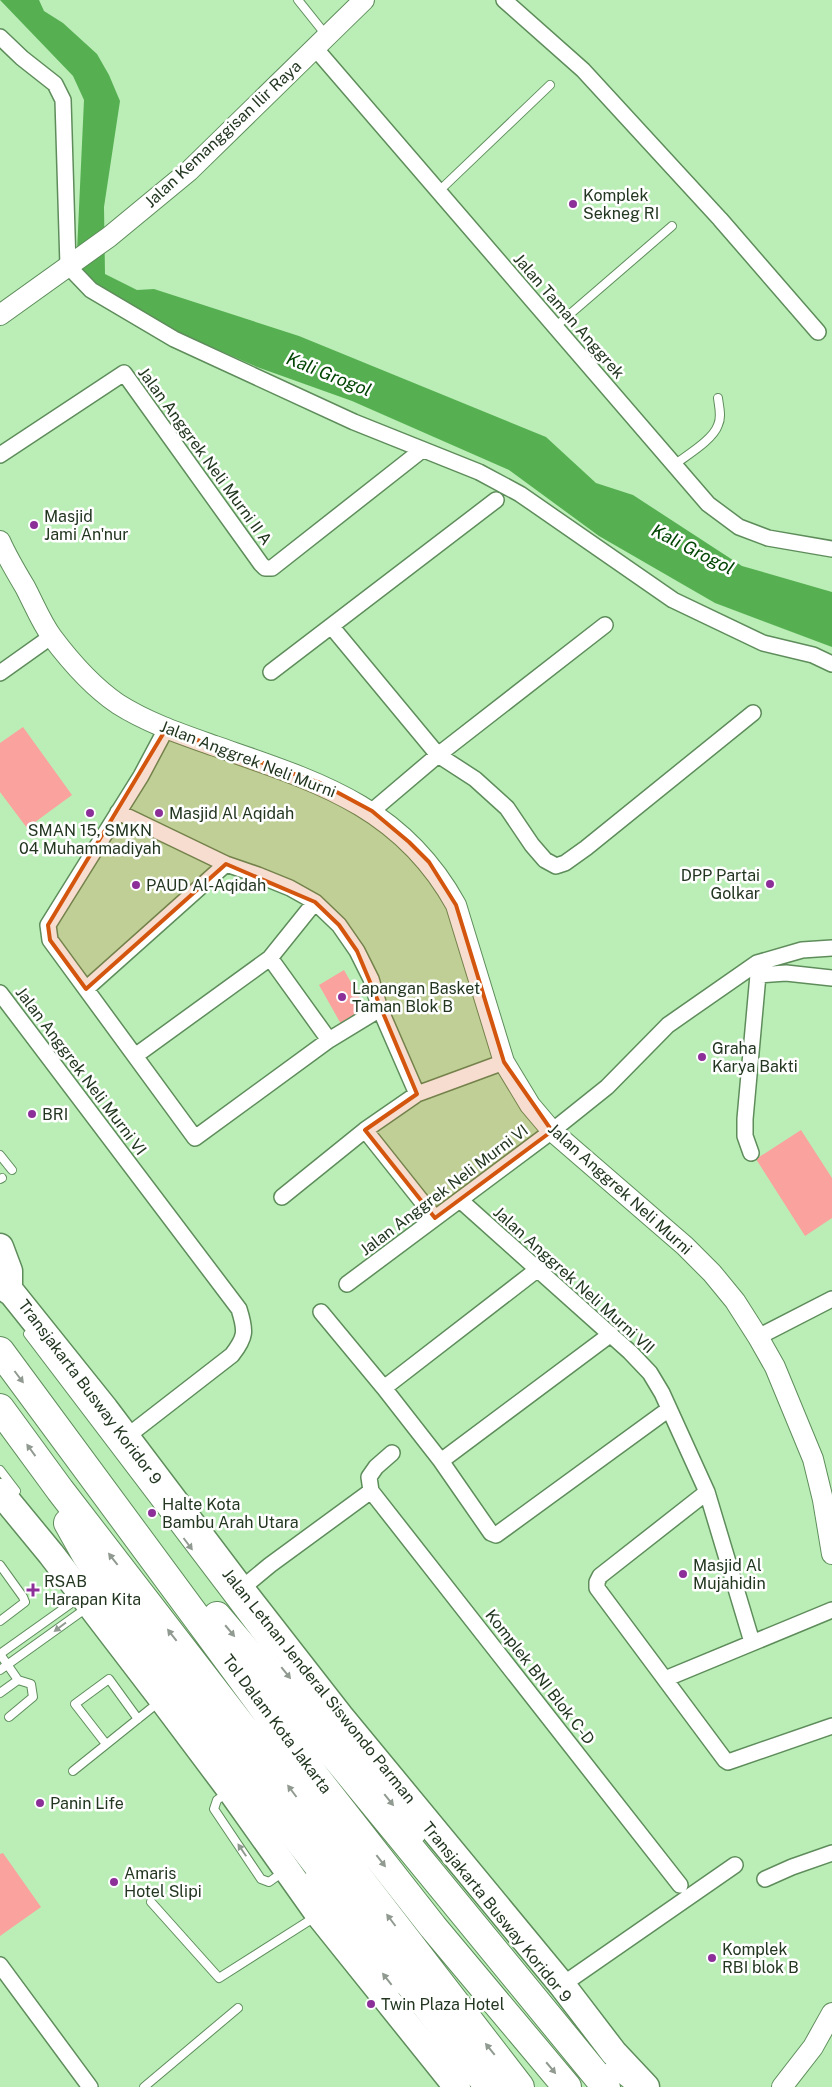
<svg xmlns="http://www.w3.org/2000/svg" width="832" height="2087" font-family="'Public Sans',sans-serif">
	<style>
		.green { fill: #faa29e }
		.water { fill: #56b052 }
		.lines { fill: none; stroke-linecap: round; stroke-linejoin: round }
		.service-casing { stroke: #5e8d5b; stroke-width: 10 }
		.minor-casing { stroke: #5e8d5b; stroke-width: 18 }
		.tertiary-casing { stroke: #5e8d5b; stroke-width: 22 }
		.trunk-casing { stroke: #5e8d5b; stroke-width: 29 }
		.motorway-casing { stroke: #5e8d5b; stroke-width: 30 }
		.service { stroke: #fff; stroke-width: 8 }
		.minor { stroke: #fff; stroke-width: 15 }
		.tertiary { stroke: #fff; stroke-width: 20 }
		.trunk { stroke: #fff; stroke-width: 26 }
		.motorway { stroke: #fff; stroke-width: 28 }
		.oneway { fill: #909a90 }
		.marked { fill: #d4560e; fill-opacity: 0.2; stroke: #d4560e; stroke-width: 4; stroke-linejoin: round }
		.poi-dot { fill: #8c2f99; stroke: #fff; stroke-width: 2 }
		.labels { text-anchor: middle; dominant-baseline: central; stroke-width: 5; stroke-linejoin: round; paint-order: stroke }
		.street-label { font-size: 16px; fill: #223620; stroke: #fff }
		.poi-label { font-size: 16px; fill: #223620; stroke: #fff; text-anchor: start }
		.water-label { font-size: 18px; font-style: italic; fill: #024604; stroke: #fff }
	</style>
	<rect width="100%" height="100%" fill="#bbeeb7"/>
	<path class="green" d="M 23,727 L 72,795 L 27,828 L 0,792 L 0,743 Z
		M 344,970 L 366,1009 L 341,1024 L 319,985 Z
		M 801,1130 L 832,1178 L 832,1218 L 805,1236 L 756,1159 Z
		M 3,1853 L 41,1907 L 0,1936 L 0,1854 Z"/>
	<path class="water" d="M 0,0 L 39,0 L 44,11 L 63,23 L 97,54 L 109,75 L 120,101 L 104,207 L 105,274 L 137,290 L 154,289 L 299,336 L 546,437 L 596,483 L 633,495 L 742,566 L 832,592 L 832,647 L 715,603 L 599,536 L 509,470 L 352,401 L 257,367 L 144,318 L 84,278 L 77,251 L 84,100 L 73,76 Z"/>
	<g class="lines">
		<g class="service-casing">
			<path id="service" d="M 298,0 L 326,35
				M 439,191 L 550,85
				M 555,327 L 672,226
				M 674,465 C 687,455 713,440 718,425 C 722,417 719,407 718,398
				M 0,1155 L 12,1170
				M 0,1179 L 2,1178
				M 28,1334 L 280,1666 L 420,1838
				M 0,1470 L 16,1491
				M 0,1565 L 23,1597 L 25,1602 L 0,1621
				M 0,1654 L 80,1597
				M 0,1654 L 18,1680 L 31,1684 L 33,1697 L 9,1717
				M 0,1670 L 88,1607
				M 0,1693 L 18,1680
				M 106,1744 L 75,1704 L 109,1679 L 138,1719
				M 73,1771 L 159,1702
				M 227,1793 L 217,1800 L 214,1809 L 261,1879 L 269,1882 L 283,1872
				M 308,1877 L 396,1990
				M 151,1902 L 219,1978 L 315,1917
				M 607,2068 L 629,2086
				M 144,2087 L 238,2008"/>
		</g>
		<g class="minor-casing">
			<path id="minor" d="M 504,0 L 583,70 L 720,219 L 818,332
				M 0,37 L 22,58 L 55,84 L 63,100 L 68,266 L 91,290 L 174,339 L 354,422 L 479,472 L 520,494 L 673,600 L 763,643 L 813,655 L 832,664
				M 315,48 L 708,504 L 739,527 L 768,538 L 832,549
				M 0,455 L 124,373 L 261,564 L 265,568 L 272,568 L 422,450
				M 331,626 L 438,755 L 475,779 L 507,808 L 532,845 L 545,860 L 556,866 L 565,863 L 586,848 L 753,713
				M 271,672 L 496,500
				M 0,673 L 52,636
				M 166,729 L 141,776 L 48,925 L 50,940 L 195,1138 L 329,1040 L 380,1009
				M 372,811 L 438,755 L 605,625
				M 118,812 L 226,864 L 258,875 L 290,888 L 315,902 L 339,925 L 357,951 L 371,979 L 380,1009 L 417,1094
				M 270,958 L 329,1040
				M 758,975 L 786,973 L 832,978
				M 86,989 L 226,864
				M 0,993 L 239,1309 C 246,1331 246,1337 232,1355 L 125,1438
				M 135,1056 L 270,958 L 315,902
				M 365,1130 L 435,1218
				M 751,1153 L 745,1136 L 745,1119 L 758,975 L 757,963
				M 282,1197 L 365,1130 L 417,1094 L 504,1062
				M 460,1200 L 630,1352 L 650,1373 L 662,1393 L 707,1492 L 752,1642
				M 347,1284 L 552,1131 L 607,1087 L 668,1025 L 757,963 L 802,950 L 832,948
				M 321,1312 L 384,1388 L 441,1461 L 491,1533 L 496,1535 L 669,1409
				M 758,1337 L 832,1299
				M 384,1388 L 538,1269
				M 392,1453 L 376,1467 L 369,1477 L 371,1491 L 680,1885
				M 441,1461 L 611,1334
				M 707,1492 L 600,1576 L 597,1582 L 597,1588 L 725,1760 L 728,1762 L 832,1726
				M 241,1589 L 270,1565 L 371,1491
				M 665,1679 L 832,1610
				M 765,1879 L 792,1867 L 832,1853
				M 0,1965 L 90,2087
				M 562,1985 L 735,1865"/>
		</g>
		<g class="tertiary-casing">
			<path id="tertiary" d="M 0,315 L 109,237 L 189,171 L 364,0
				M 0,541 C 7,557 16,572 25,587 C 34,604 41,622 52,637 C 70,661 93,687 118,704 C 148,723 181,734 215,746 C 315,781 401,805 456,905 L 504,1062 L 530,1105 L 552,1131 L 685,1246 L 712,1273 L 735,1301 L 758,1337 L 775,1367 L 813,1459 L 823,1500 L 832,1554
				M 782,2087 L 813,2047 L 832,2013"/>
		</g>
		<g class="trunk-casing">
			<path id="trunk" d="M 0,1247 L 9,1271 L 9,1291
				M 0,1278 L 105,1409 L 241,1589 L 340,1716 L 562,1985 L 614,2053 L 646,2087
				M 0,1492 L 51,1554 L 162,1699 L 231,1791 L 319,1915 L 457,2087"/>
		</g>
		<g class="motorway-casing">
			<path id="motorway" d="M 0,1351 L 296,1752 L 433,1927 L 567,2087
				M 0,1408 L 60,1490 L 520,2087
				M 68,1523 L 86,1555 L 123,1610 L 255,1784 L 489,2087
				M 217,1616 L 320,1738 L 606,2087"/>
		</g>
		<use href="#service" class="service"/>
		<use href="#minor" class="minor"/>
		<use href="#tertiary" class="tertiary"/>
		<use href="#trunk" class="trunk"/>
		<use href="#motorway" class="motorway"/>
	</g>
	<defs><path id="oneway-solid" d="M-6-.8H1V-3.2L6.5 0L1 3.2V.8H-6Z" transform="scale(1.25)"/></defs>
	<g class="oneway">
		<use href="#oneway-solid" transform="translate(19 1377) rotate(53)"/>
		<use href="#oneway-solid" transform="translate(31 1450) rotate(-126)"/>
		<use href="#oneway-solid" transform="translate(188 1544) rotate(53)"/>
		<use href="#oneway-solid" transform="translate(113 1559) rotate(-128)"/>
		<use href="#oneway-solid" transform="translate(60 1627) rotate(143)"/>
		<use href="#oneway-solid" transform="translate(230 1631) rotate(50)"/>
		<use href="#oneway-solid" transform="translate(172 1635) rotate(-128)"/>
		<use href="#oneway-solid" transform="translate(286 1673) rotate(51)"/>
		<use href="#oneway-solid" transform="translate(292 1791) rotate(-127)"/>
		<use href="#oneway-solid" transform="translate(389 1800) rotate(51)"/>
		<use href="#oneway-solid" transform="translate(242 1850) rotate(-124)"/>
		<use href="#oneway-solid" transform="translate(381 1861) rotate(52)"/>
		<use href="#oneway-solid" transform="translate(391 1920) rotate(-127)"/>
		<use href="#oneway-solid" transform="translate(387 1979) rotate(-128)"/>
		<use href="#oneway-solid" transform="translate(490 2049) rotate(-129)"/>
		<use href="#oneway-solid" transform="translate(551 2068) rotate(50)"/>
	</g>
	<path class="marked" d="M 166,729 L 320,783 L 372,811 L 409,842 L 429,862 L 456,905 L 504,1062 L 552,1131 L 435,1218 L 365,1130 L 417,1094 L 357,951 L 339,925 L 315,902 L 226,864 L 86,989 L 50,940 L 48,925 Z"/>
	<g class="poi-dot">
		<circle cx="573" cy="204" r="5"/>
		<circle cx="34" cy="525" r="5"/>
		<circle cx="90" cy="813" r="5"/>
		<circle cx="159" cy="813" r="5"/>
		<circle cx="770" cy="884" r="5"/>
		<circle cx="136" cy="885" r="5"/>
		<circle cx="342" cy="997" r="5"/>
		<circle cx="702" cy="1057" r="5"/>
		<circle cx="32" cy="1114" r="5"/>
		<circle cx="152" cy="1513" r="5"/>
		<circle cx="683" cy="1574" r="5"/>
		<path d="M30.5 1582.5h5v5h5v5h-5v5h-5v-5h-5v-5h5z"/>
		<circle cx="40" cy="1803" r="5"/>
		<circle cx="114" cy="1882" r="5"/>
		<circle cx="712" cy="1958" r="5"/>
		<circle cx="371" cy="2004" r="5"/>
	</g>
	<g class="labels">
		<g class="street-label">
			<text transform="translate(223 134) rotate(-43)">Jalan Kemanggisan Ilir Raya</text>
			<text transform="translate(569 316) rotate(49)">Jalan Taman Anggrek</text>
			<text transform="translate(205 456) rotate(54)">Jalan Anggrek Neli Murni II A</text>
			<text transform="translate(248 759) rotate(21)">Jalan Anggrek Neli Murni</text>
			<text transform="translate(81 1071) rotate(53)">Jalan Anggrek Neli Murni VI</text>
			<text transform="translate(620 1189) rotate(42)">Jalan Anggrek Neli Murni</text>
			<text transform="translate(444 1190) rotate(-37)">Jalan Anggrek Neli Murni VI</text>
			<text transform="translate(574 1280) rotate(42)">Jalan Anggrek Neli Murni VII</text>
			<text transform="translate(90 1392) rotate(53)">Transjakarta Busway Koridor 9</text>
			<text transform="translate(540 1677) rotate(52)">Komplek BNI Blok C-D</text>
			<text transform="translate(319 1686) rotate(51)">Jalan Letnan Jenderal Siswondo Parman</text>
			<text transform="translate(277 1724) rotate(53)">Tol Dalam Kota Jakarta</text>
			<text transform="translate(497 1912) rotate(51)">Transjakarta Busway Koridor 9</text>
		</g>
		<g class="poi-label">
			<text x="583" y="195">Komplek<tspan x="583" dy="18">Sekneg RI</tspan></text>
			<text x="44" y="516">Masjid<tspan x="44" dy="18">Jami An'nur</tspan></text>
			<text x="169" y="813">Masjid Al Aqidah</text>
			<text x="90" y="830" text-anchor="middle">SMAN 15, SMKN<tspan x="90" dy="18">04 Muhammadiyah</tspan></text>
			<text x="760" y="875" text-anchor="end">DPP Partai<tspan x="760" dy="18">Golkar</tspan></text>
			<text x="146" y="885">PAUD Al-Aqidah</text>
			<text x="352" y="988">Lapangan Basket<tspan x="352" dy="18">Taman Blok B</tspan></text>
			<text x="712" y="1048">Graha<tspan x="712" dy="18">Karya Bakti</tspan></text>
			<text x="42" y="1114">BRI</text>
			<text x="162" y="1504">Halte Kota<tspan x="162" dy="18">Bambu Arah Utara</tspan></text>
			<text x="693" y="1565">Masjid Al<tspan x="693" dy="18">Mujahidin</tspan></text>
			<text x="44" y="1581">RSAB<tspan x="44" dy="18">Harapan Kita</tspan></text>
			<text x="50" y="1803">Panin Life</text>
			<text x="124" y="1873">Amaris<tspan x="124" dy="18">Hotel Slipi</tspan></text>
			<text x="722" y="1949">Komplek<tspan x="722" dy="18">RBI blok B</tspan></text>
			<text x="381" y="2004">Twin Plaza Hotel</text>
		</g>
		<g class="water-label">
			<text transform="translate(329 374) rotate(22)">Kali Grogol</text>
			<text transform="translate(693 549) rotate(27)">Kali Grogol</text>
		</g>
	</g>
</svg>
